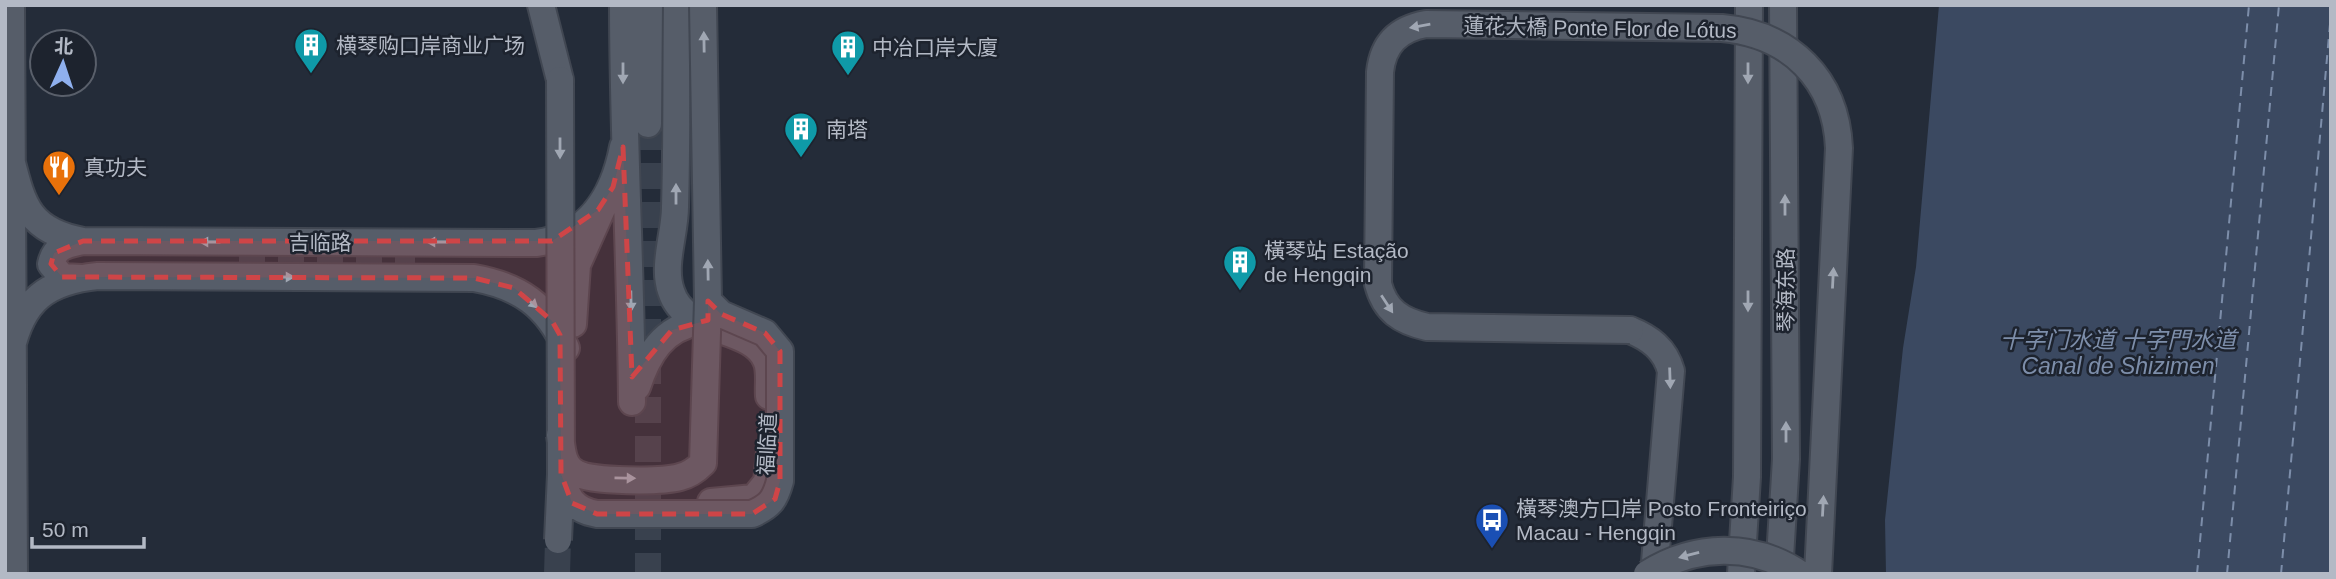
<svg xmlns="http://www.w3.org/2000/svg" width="2336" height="579" font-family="Helvetica,'Noto Sans SC',sans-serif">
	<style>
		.water { fill: #3b4961 }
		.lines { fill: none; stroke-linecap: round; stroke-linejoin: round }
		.ferry { stroke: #7d8eaa; stroke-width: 2; stroke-dasharray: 9 7; stroke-linecap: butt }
		.major-tunnel { stroke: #39414e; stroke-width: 26; stroke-dasharray: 26 13; stroke-linecap: butt }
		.major-casing { stroke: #414752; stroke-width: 30 }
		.major { stroke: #565d69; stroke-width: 26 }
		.major-bridge-casing { stroke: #414752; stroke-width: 30; stroke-linecap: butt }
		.major-bridge { stroke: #565d69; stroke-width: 26 }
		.oneway { fill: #a0a7b3 }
		.marked { fill: #cf4547; fill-opacity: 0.2; stroke: #cf4547; stroke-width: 5; stroke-dasharray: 14 9; stroke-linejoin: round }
		.labels { text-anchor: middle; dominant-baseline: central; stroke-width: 5; stroke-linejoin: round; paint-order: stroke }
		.street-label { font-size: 21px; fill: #b3b9c5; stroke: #1d232e }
		.poi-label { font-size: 21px; fill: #b3b9c5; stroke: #1d232e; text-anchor: start }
		.water-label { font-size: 23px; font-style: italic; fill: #7d8eaa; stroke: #1d232e }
	</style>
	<rect width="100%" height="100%" fill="#242c39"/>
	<path class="water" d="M 1939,5 L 2331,5 L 2331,574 L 1886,574 L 1885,520 L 1903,348 L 1916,267 Z"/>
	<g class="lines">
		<path class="ferry" d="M 2197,574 L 2249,5
			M 2227,574 L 2279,5
			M 2281,574 L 2331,13"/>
		<path class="major-tunnel" d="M 648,124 L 648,574
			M 239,260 L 415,261
			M 557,574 L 558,540"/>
		<g class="major-casing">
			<path id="major" d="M 11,5 L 14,574
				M 541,5 L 560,80
				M 623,5 C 623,138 631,270 632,402
				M 677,5 C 676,72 677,140 675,207 C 675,234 662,265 671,291 C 685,336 751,325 766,360 C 771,370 768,385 769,396
				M 648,124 L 649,5
				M 11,159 C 23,207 30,231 83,241 L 536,243 C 589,237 614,195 623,147
				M 82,278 L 62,277 L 51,264 C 55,246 66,245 83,241
				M 573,324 L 577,265 L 606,200
				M 1630,330 C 1650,338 1665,349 1671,371 L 1654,574
				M 11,351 C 22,300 47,281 98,276 L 474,278 C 519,286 547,305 566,348
				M 637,387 C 648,354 663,328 699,322
				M 711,502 L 754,498 L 767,482 L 770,452
				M 1741,574 L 1747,477 L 1749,5
				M 1779,574 L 1786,459 L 1783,5"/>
		</g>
		<use href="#major" class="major"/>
		<g class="major-bridge-casing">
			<path id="major-bridge" d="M 1630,330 L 1427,327 C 1401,321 1385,311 1378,284 L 1380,72 C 1383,44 1398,29 1426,24 L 1722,28 C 1790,34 1836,79 1839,148 L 1818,574
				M 560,435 C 562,449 562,466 576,473 C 592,482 662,482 680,477 C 689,475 696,470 703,463 L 708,301 L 703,5
				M 561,474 C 566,497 573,510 597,514 L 752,514 C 770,506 775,500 780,481 L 780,351 L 765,333 L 721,314 L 708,301
				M 558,540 L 561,474 L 560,80
				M 1647,574 C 1695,544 1752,542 1800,574"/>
		</g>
		<use href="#major-bridge" class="major-bridge"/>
	</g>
	<defs><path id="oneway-solid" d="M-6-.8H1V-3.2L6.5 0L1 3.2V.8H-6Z" transform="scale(1.75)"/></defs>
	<g class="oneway">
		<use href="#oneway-solid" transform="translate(1420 26) rotate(170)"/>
		<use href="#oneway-solid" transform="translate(704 42) rotate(-91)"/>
		<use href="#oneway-solid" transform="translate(623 73) rotate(90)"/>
		<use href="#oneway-solid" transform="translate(1748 73) rotate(90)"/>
		<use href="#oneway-solid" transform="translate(560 148) rotate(90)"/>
		<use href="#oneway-solid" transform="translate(676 194) rotate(-90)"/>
		<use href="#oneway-solid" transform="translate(1785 205) rotate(-90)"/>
		<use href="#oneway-solid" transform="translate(210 242) rotate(-180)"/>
		<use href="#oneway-solid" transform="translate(437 242) rotate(-180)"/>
		<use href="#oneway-solid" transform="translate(708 270) rotate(-91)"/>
		<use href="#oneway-solid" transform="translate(284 277)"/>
		<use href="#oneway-solid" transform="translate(1833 278) rotate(-87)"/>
		<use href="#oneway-solid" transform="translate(530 301) rotate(42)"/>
		<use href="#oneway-solid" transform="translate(631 301) rotate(89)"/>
		<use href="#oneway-solid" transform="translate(1748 301) rotate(90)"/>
		<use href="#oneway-solid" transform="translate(1387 304) rotate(57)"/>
		<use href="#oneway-solid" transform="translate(1670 378) rotate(88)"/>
		<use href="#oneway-solid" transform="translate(1786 432) rotate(-90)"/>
		<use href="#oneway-solid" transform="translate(625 478) rotate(1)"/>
		<use href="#oneway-solid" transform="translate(1823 506) rotate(-87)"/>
		<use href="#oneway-solid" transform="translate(1689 555) rotate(165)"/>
	</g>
	<path class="marked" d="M 623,147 L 632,377 L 672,330 L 708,320 L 708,301 L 721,314 L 765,333 L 780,351 L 780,481 L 775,499 L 752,514 L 597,514 L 572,503 L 561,474 L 560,335 L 552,321 L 514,288 L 474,278 L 62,277 L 51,264 L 54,253 L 83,241 L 552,241 L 598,210 L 613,187 Z"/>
	<defs>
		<g id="building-pin" transform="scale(1.75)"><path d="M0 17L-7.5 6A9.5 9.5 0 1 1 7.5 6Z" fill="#0f9aa8" stroke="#1d232e"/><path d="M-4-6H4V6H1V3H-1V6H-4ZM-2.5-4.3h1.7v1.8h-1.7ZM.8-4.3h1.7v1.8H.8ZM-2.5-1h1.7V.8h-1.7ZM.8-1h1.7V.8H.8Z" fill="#fff"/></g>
		<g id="restaurant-pin" transform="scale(1.75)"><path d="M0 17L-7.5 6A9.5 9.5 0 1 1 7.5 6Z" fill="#e8710a" stroke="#1d232e"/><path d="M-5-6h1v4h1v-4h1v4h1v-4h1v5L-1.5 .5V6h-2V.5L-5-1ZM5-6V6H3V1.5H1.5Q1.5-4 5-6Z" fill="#fff"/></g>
		<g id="bus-pin" transform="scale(1.75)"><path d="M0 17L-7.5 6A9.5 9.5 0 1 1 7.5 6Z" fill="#1a4fb4" stroke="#1d232e"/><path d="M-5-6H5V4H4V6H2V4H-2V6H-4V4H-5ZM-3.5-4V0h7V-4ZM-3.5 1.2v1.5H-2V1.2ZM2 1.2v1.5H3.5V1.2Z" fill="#fff"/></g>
	</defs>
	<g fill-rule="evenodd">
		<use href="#building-pin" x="311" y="45"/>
		<use href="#building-pin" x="848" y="47"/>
		<use href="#building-pin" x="801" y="129"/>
		<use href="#restaurant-pin" x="59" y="167"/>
		<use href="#building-pin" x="1240" y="262"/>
		<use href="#bus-pin" x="1492" y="520"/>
	</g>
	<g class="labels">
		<g class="street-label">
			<text transform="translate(1600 28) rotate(1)">蓮花大橋 Ponte Flor de Lótus</text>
			<text x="320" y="242">吉临路</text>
			<text transform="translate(1785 290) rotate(-90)">琴海东路</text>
			<text transform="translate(767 444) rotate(-87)">福临道</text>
		</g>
		<g class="poi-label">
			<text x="336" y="45">横琴购口岸商业广场</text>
			<text x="872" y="47">中冶口岸大廈</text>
			<text x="826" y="129">南塔</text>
			<text x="84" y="167">真功夫</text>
			<text x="1264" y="250">橫琴站 Estação<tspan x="1264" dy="24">de Hengqin</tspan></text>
			<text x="1516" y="508">橫琴澳方口岸 Posto Fronteiriço<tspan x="1516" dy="24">Macau - Hengqin</tspan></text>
		</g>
		<g class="water-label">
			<text x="2118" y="340">十字门水道 十字門水道<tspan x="2118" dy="26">Canal de Shizimen</tspan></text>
		</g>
	</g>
	<rect width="2336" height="579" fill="none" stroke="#b3b9c5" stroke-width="14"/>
	<g transform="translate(63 63) rotate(3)"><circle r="33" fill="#1d232e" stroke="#595f6a" stroke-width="2"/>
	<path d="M0-5L12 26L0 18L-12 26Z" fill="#8fb0ee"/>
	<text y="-10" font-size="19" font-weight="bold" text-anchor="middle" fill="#b3b9c5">北</text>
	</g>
	<path d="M32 537v10h112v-10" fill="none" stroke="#b3b9c5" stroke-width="3.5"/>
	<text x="42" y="537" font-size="21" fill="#b3b9c5" stroke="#1d232e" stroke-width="5" paint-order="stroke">50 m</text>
</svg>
